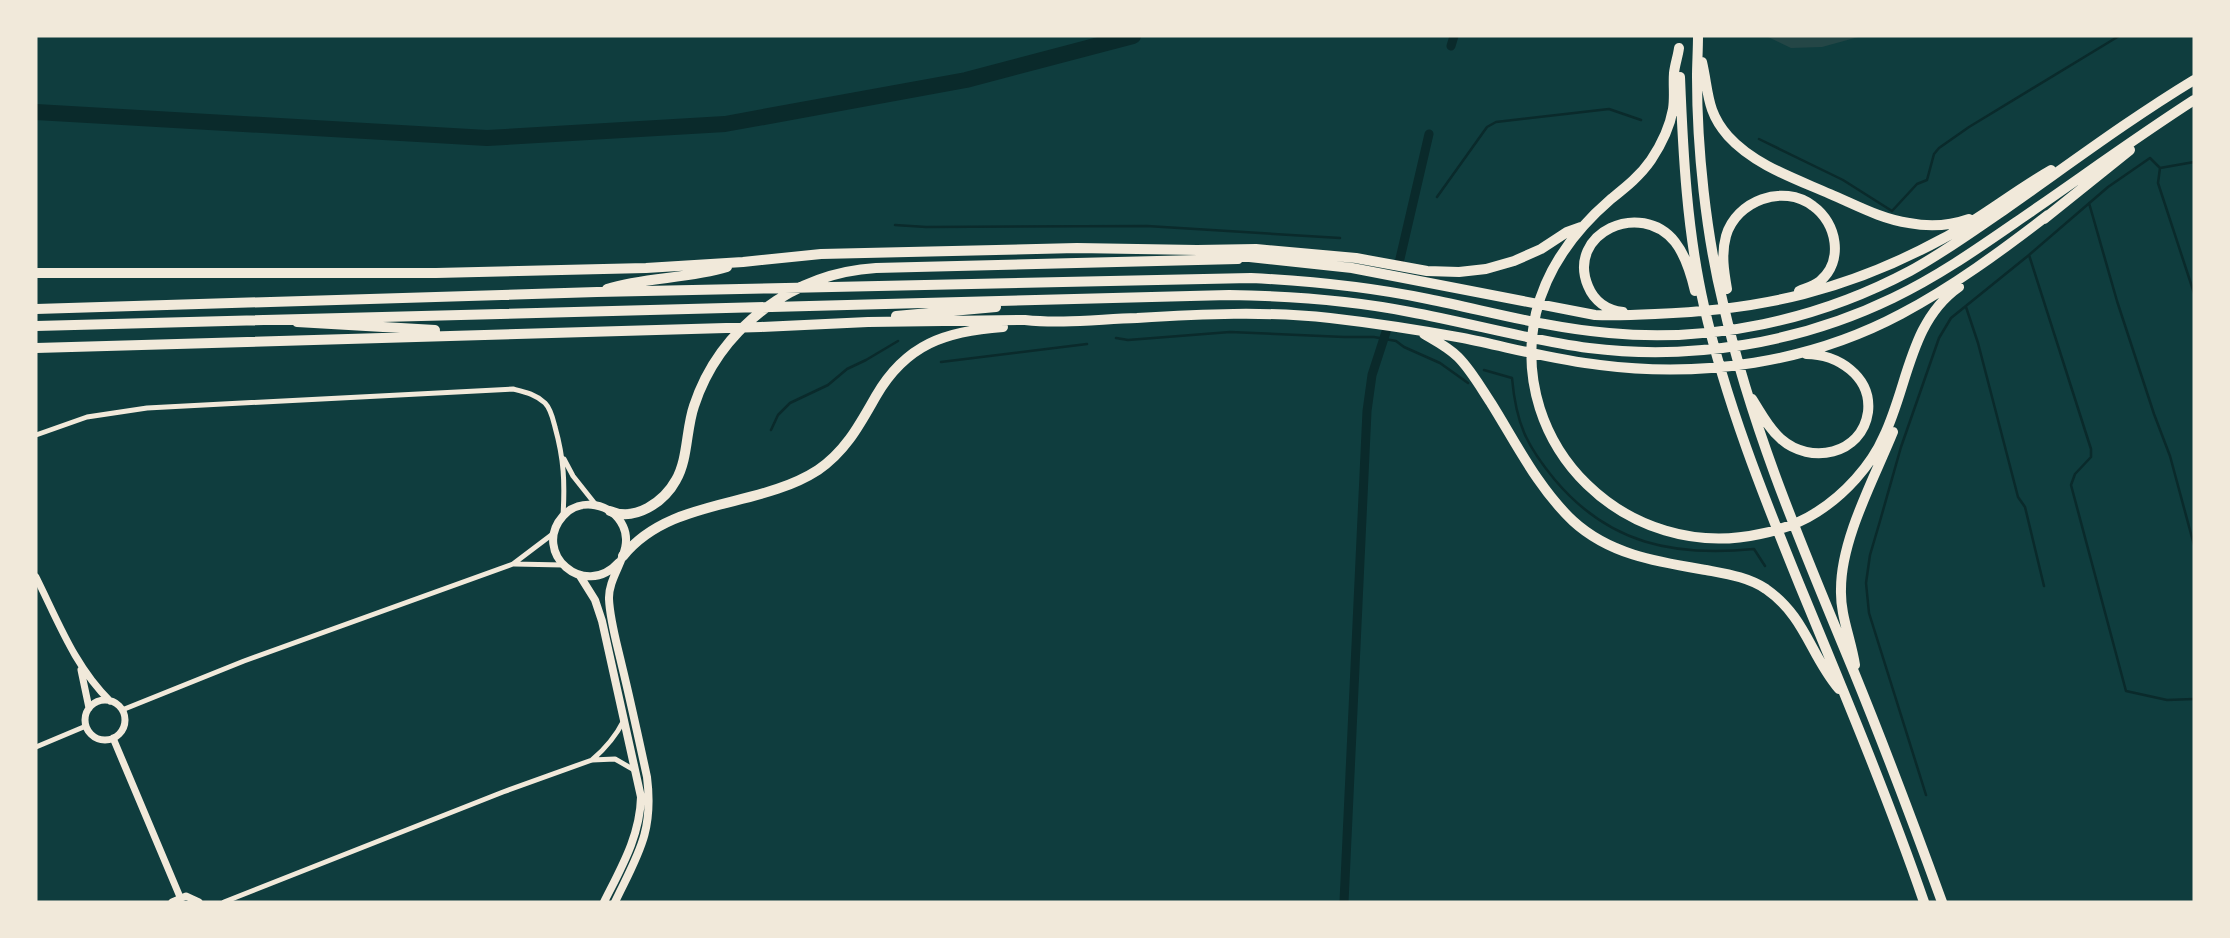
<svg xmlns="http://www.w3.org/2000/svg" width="2230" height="938" font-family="'Roboto Condensed',sans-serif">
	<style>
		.green { fill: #244646 }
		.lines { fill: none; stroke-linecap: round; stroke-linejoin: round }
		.stream { stroke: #0a2a2b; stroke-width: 2.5 }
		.canal { stroke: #0a2a2b; stroke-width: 9 }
		.river { stroke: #0a2a2b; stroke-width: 16 }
		.minor { stroke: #f1e9da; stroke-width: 5 }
		.tertiary { stroke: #f1e9da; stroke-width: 7 }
		.secondary { stroke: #f1e9da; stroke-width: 8 }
		.motorway { stroke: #f1e9da; stroke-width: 10 }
	</style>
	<rect width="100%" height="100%" fill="#0f3d3e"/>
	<path class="green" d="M 1766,36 L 1862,36 L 1822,47 L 1791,48 Z"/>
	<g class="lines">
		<path class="stream" d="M 1759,139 L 1843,180 L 1892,211 L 1917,184 L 1927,180 L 1934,154 L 1939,148 L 1969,127 L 2119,36
			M 2160,168 L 2158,183 L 2194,293
			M 1437,197 L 1487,127 L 1496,122 L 1609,109 L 1641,120
			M 2089,203 L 2117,301 L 2154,414 L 2170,456 L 2194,545
			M 895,225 L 926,227 L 1147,226 L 1340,238
			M 2029,255 L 2091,449 L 2091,457 L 2075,474 L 2071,485 L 2126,691 L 2167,700 L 2194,699
			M 1966,307 L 1978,343 L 2018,497 L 2025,507 L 2044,586
			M 1116,338 L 1128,340 L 1230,332 L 1344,337 L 1374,337 L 1396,341 L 1404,347 L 1440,363 L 1468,383
			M 941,362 L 1087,344
			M 1484,370 L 1512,378 C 1516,423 1526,445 1555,480 C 1609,544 1674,557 1754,549 L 1765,566
			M 771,430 L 778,415 L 790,403 L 828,385 L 847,369 L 866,360 L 898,341
			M 1926,795 L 1869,613 L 1866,583 L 1870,555 L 1880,521 L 1901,447 L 1939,338 L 1951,318 L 2029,255 L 2108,187 L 2150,158 L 2160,168 L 2194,162"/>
		<path class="canal" d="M 1451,46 L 1454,36
			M 1399,263 L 1429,134
			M 1344,902 L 1367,411 L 1372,375 L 1386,332"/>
		<path class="river" d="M 36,112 L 487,138 L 725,124 L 966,80 L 1133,36"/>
		<path class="minor" d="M 36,435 L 87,417 L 147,408 L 513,389 C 525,392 535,394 545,403 C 551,409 553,419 555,427 C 564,459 565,483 563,516
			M 564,459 L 573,476 L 596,505
			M 514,564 L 563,565
			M 122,710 L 244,661 L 513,564 L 554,533
			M 36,747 L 86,726
			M 592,760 C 606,748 616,736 624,720
			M 224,902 L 503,792 L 592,760 L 615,759 L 636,771"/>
		<path class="tertiary" d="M 36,577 C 58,621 75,667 110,701
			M 81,670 L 89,708
			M85 720a20 20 0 1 1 40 0a20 20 0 1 1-40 0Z
			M 113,738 L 180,897
			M 172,902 L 186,896 L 199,902"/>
		<path class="secondary" d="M 580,576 L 595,600 L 602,621 L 641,797 C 640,836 621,868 604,902
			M 615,902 C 638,854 654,832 647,777 C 639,740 631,703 622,666 C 617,644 610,621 609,599 C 608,574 635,551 623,526 C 612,503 580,497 563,516 C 531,552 584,601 619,562"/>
		<path class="motorway" d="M 1698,36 C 1698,50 1697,64 1697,77 C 1697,149 1706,234 1723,303 C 1752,431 1804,551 1854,672 C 1885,748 1914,825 1942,902
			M 1679,48 C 1678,56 1675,64 1674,73 C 1673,85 1675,97 1673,109 C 1670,126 1661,145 1651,160 C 1640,176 1626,187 1611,199 C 1575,230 1547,267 1536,313 C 1506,447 1628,563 1760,534 C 1780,530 1800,523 1817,512 C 1844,495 1871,466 1884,436 C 1908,386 1910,321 1959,287
			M 1702,62 C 1709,92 1706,111 1728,136 C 1754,165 1796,179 1830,194 C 1856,205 1881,219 1909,223 C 1929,227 1949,226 1969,219
			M 1680,77 C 1683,153 1687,232 1704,306 C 1726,402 1763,495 1800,586 C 1843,690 1887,795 1924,902
			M 2044,219 L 2130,150
			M 1231,255 L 1352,268 L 1595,315 C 1615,316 1635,315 1655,314 C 1762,310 1848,290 1942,239 C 1980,219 2014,191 2051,170
			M 36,273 L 436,273 L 646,268 L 743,262 L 821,254 L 1077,248 L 1197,250 L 1256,249 L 1356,258 L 1427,271 L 1459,272 L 1486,269 L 1514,261 L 1541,249 L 1567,232 L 1581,227
			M 607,289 C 645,277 688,279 727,267
			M 1727,289 C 1724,272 1721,254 1726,236 C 1736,201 1783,183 1813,206 C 1837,223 1844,261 1820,281 C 1814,286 1806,288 1799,291
			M 36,309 L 597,292 L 1251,278 C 1311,281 1370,287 1428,299 C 1488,311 1548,328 1609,333 C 1712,343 1818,320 1910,271 C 1943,253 1973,231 2004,210 C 2067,166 2128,120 2194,80
			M 1623,312 C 1607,310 1594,301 1588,286 C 1566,233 1641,199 1675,242 C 1686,256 1691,274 1695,291
			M 896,316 L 996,307
			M 297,322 L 435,330
			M 36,326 L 1229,295 C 1290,296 1350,300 1410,312 C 1470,323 1529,340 1589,348 C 1692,361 1800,343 1893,298 C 1939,276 1980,247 2022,218 C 2079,179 2135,138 2194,100
			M 1424,334 C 1436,341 1448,347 1458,357 C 1471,370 1481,388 1491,403 C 1516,443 1538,488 1573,521 C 1610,555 1658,562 1706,570 C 1727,574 1748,577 1766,589 C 1806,617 1810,655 1839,689
			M 36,348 L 761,327 L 868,322 L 1025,320 C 1062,324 1100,319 1137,318 C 1201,314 1267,311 1330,318 C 1374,323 1419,330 1463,338 C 1508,347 1553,360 1600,365 C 1702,378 1809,363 1901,314 C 1954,286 2001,251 2048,215
			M 1752,399 C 1761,413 1769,429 1781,439 C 1810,465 1862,455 1868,412 C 1872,376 1837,354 1806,354
			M 610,511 C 635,522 664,502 676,480 C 688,460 686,429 694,406 C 720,327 794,273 876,268 L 1238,259
			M 623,556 C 671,497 758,509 818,470 C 846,451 860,424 876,396 C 906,344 946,331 1003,327
			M 1855,665 C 1851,639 1840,615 1841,589 C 1841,539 1874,479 1893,432"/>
	</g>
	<rect width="2230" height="938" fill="none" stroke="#f1e9da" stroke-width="75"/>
</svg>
